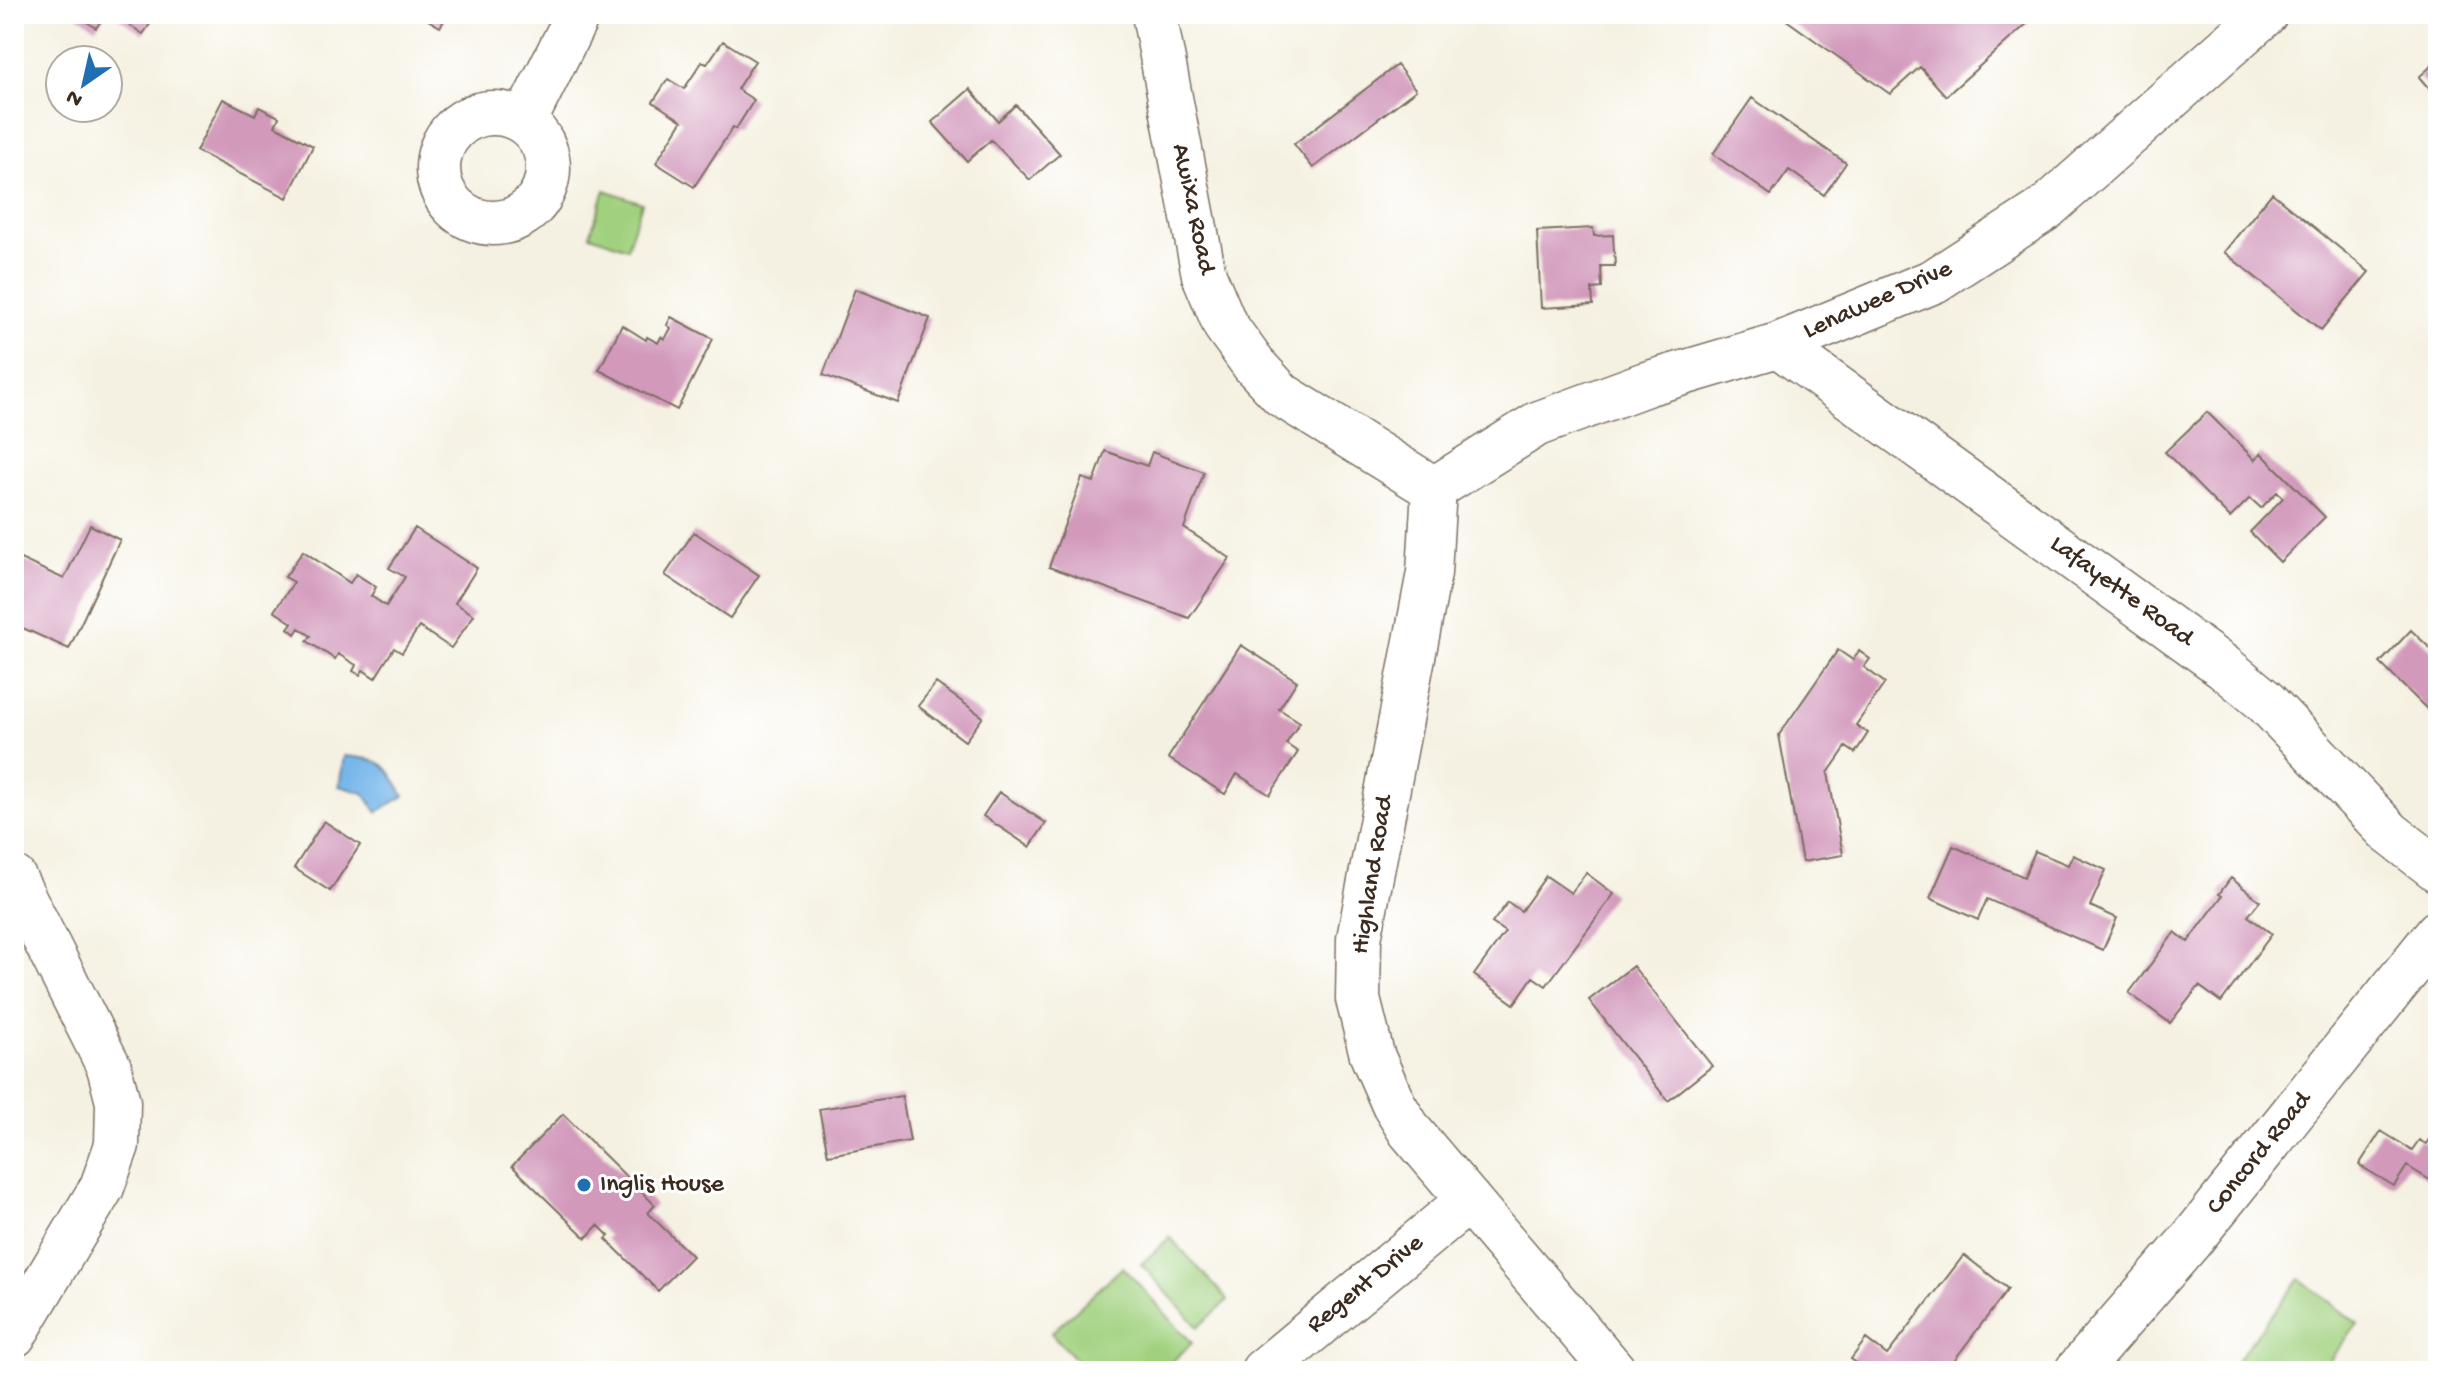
<svg xmlns="http://www.w3.org/2000/svg" width="2452" height="1385" font-family="'Gochi Hand',sans-serif">
	<style>
		.green { fill: #a1d17f; stroke: #6e7e4e; stroke-width: 2 }
		.water { fill: #76b6ea; stroke: #587084; stroke-width: 2 }
		.building { fill: #d299bb }
		.lines { fill: none; stroke-linecap: round; stroke-linejoin: round }
		.minor-casing { stroke: #7c7063; stroke-width: 47 }
		.minor { stroke: #fff; stroke-width: 44 }
		.poi-dot { fill: #1f6fb2; stroke: #fff; stroke-width: 3 }
		.labels { text-anchor: middle; dominant-baseline: central; stroke-width: 6; stroke-linejoin: round; paint-order: stroke }
		.street-label { font-size: 26px; fill: #3b2a1e; stroke: #fff }
		.poi-label { font-size: 26px; fill: #3b2a1e; stroke: #fff; text-anchor: start }
	</style>
	<rect width="100%" height="100%" fill="#fff"/>
	<filter id="ink" filterUnits="userSpaceOnUse"><feTurbulence type="fractalNoise" baseFrequency=".0125" numOctaves="2"/><feDisplacementMap in="SourceGraphic" scale="16" xChannelSelector="R" yChannelSelector="G"/><feConvolveMatrix kernelMatrix="1 2 1 2 8 2 1 2 1" color-interpolation-filters="sRGB"/></filter>
	<filter id="wash" filterUnits="userSpaceOnUse"><feTurbulence type="fractalNoise" baseFrequency=".006" numOctaves="4" result="noise"/><feDisplacementMap in="SourceGraphic" scale="32" xChannelSelector="R" yChannelSelector="G"/><feGaussianBlur stdDeviation="1.8" result="paint"/><feColorMatrix in="noise" values="0 0 0 0 0 0 0 0 0 0 0 0 0 0 0 0 0 1.4 0 .05"/><feComposite in="paint" operator="in"/></filter>
	<g filter="url(#wash)">
		<rect width="100%" height="100%" fill="#f5f1e2"/>
		<path class="green" d="M 605,190 L 642,203 L 627,248 L 590,235 Z
			M 1170,1237 L 1228,1300 L 1198,1327 L 1141,1264 Z
			M 1123,1267 L 1192,1343 L 1162,1371 L 1086,1371 L 1051,1333 Z
			M 2300,1279 L 2358,1324 L 2321,1371 L 2228,1371 Z"/>
		<path class="water" d="M 344,756 C 384,760 384,761 404,796 L 377,812 L 364,793 L 339,786 Z"/>
		<g id="blocks">
			<path class="building" d="M 75,14 L 106,14 L 96,28 Z
				M 113,14 L 157,14 L 143,34 Z
				M 418,14 L 448,14 L 440,27 Z
				M 1788,14 L 1899,14 L 1908,23 L 1918,14 L 2022,14 L 2029,22 L 1946,96 L 1920,67 L 1890,94 L 1785,19 Z
				M 723,41 L 755,61 L 737,89 L 754,100 L 736,129 L 733,127 L 694,187 L 656,163 L 682,121 L 653,102 L 668,79 L 684,89 L 702,62 L 707,64 Z
				M 2438,60 L 2438,99 L 2419,77 Z
				M 1397,65 L 1416,90 L 1313,168 L 1294,144 Z
				M 970,89 L 998,121 L 1016,105 L 1060,154 L 1030,180 L 991,140 L 967,161 L 932,122 Z
				M 1752,98 L 1846,163 L 1824,195 L 1789,170 L 1771,195 L 1713,154 Z
				M 223,99 L 255,115 L 259,107 L 279,117 L 275,126 L 313,146 L 287,198 L 196,151 Z
				M 2272,193 L 2369,272 L 2321,330 L 2224,252 Z
				M 1593,228 L 1594,236 L 1613,235 L 1615,266 L 1601,266 L 1602,288 L 1592,289 L 1593,305 L 1541,308 L 1537,231 Z
				M 855,289 L 930,318 L 898,403 L 823,375 Z
				M 671,317 L 713,339 L 677,410 L 599,370 L 622,325 L 646,340 L 647,337 L 658,343 L 661,337 L 665,339 L 671,328 L 667,325 Z
				M 2207,412 L 2255,460 L 2261,453 L 2325,517 L 2280,562 L 2250,532 L 2283,498 L 2277,492 L 2261,508 L 2250,498 L 2230,518 L 2165,452 Z
				M 1105,451 L 1147,466 L 1152,452 L 1204,472 L 1184,528 L 1230,558 L 1189,618 L 1049,567 L 1082,478 L 1094,482 Z
				M 90,525 L 120,540 L 69,649 L 14,624 L 14,556 L 64,579 Z
				M 415,528 L 477,568 L 455,603 L 474,615 L 451,648 L 419,627 L 402,653 L 394,648 L 375,678 L 363,670 L 360,675 L 353,671 L 356,665 L 338,654 L 335,659 L 307,641 L 311,636 L 299,628 L 295,634 L 288,628 L 292,623 L 274,611 L 294,582 L 285,577 L 303,551 L 350,583 L 356,574 L 376,587 L 371,596 L 386,606 L 405,577 L 389,568 Z
				M 694,532 L 759,575 L 730,618 L 665,575 Z
				M 2411,630 L 2434,652 L 2438,648 L 2438,712 L 2434,716 L 2380,663 Z
				M 1241,645 L 1297,681 L 1279,709 L 1300,722 L 1286,744 L 1298,752 L 1270,795 L 1237,774 L 1225,794 L 1168,758 Z
				M 1838,650 L 1853,660 L 1859,651 L 1870,659 L 1864,667 L 1885,683 L 1856,725 L 1868,733 L 1855,753 L 1846,747 L 1828,773 L 1843,855 L 1802,862 L 1779,735 Z
				M 936,683 L 983,717 L 965,741 L 918,706 Z
				M 999,792 L 1046,823 L 1030,847 L 983,816 Z
				M 324,821 L 360,845 L 330,891 L 294,868 Z
				M 1953,846 L 2024,877 L 2035,851 L 2068,865 L 2073,855 L 2106,870 L 2090,906 L 2117,918 L 2103,950 L 1987,899 L 1978,920 L 1930,898 Z
				M 1586,873 L 1614,894 L 1546,986 L 1533,977 L 1514,1004 L 1474,975 L 1505,932 L 1492,923 L 1508,902 L 1521,911 L 1546,876 L 1571,893 Z
				M 2231,878 L 2260,901 L 2248,916 L 2272,934 L 2221,1002 L 2199,986 L 2170,1023 L 2129,993 L 2175,932 L 2188,942 L 2222,896 L 2219,894 Z
				M 1633,966 L 1712,1066 L 1668,1101 L 1589,1000 Z
				M 902,1096 L 910,1141 L 828,1155 L 819,1109 Z
				M 563,1114 L 655,1205 L 648,1213 L 692,1256 L 658,1291 L 606,1239 L 609,1236 L 598,1225 L 586,1238 L 512,1166 Z
				M 2438,1125 L 2438,1185 L 2407,1166 L 2394,1186 L 2359,1165 L 2381,1131 L 2412,1150 L 2419,1140 L 2426,1144 Z
				M 1964,1255 L 2008,1289 L 1946,1371 L 1867,1371 L 1851,1359 L 1866,1339 L 1887,1355 Z"/>
		</g>
	</g>
	<g filter="url(#ink)">
		<use href="#blocks" fill-opacity="0" stroke="#7c7063" stroke-width="2"/>
		<g class="lines">
			<g class="minor-casing">
				<path id="minor" d="M 1154,14 L 1204,275 L 1225,325 L 1254,365 L 1282,395 L 1434,489
					M438 168a55 55 0 1 1 110 0a55 55 0 1 1-110 0Z
					M 524,122 L 578,14
					M 1778,345 L 2224,667 L 2265,701 L 2390,833 L 2438,870
					M 1434,489 L 1429,573 L 1359,939 L 1358,999 L 1372,1055 L 1394,1105 L 1410,1131 L 1614,1371
					M 1434,489 L 1537,424 L 1646,384 L 1778,345 L 1934,281 L 2045,209 L 2265,14
					M 14,878 L 109,1067 L 118,1102 L 117,1145 L 102,1187 L 14,1335
					M 1263,1371 L 1469,1200
					M 2077,1371 L 2191,1240 L 2438,932"/>
			</g>
			<use href="#minor" class="minor"/>
		</g>
	</g>
	<circle class="poi-dot" cx="584" cy="1185" r="8"/>
	<g class="labels">
		<g class="street-label">
			<text transform="translate(1192 209) rotate(78)">Awixa Road</text>
			<text transform="translate(1878 301) rotate(-24)">Lenawee Drive</text>
			<text transform="translate(2121 592) rotate(36)">Lafayette Road</text>
			<text transform="translate(1374 875) rotate(-81)">Highland Road</text>
			<text transform="translate(2260 1154) rotate(-51)">Concord Road</text>
			<text transform="translate(1366 1285) rotate(-39)">Regent Drive</text>
		</g>
		<g class="poi-label">
			<text x="600" y="1185">Inglis House</text>
		</g>
	</g>
	<rect width="2452" height="1385" fill="none" stroke="#fff" stroke-width="48"/>
	<g transform="translate(84 84) rotate(214)"><circle r="38" fill="#ffffff" stroke="#b1aaa5" stroke-width="2"/>
	<path d="M0-6L14 30L0 20L-14 30Z" fill="#1f6fb2"/>
	<text y="-12" font-size="22" font-weight="bold" text-anchor="middle" fill="#3b2a1e">N</text>
	</g>
</svg>
